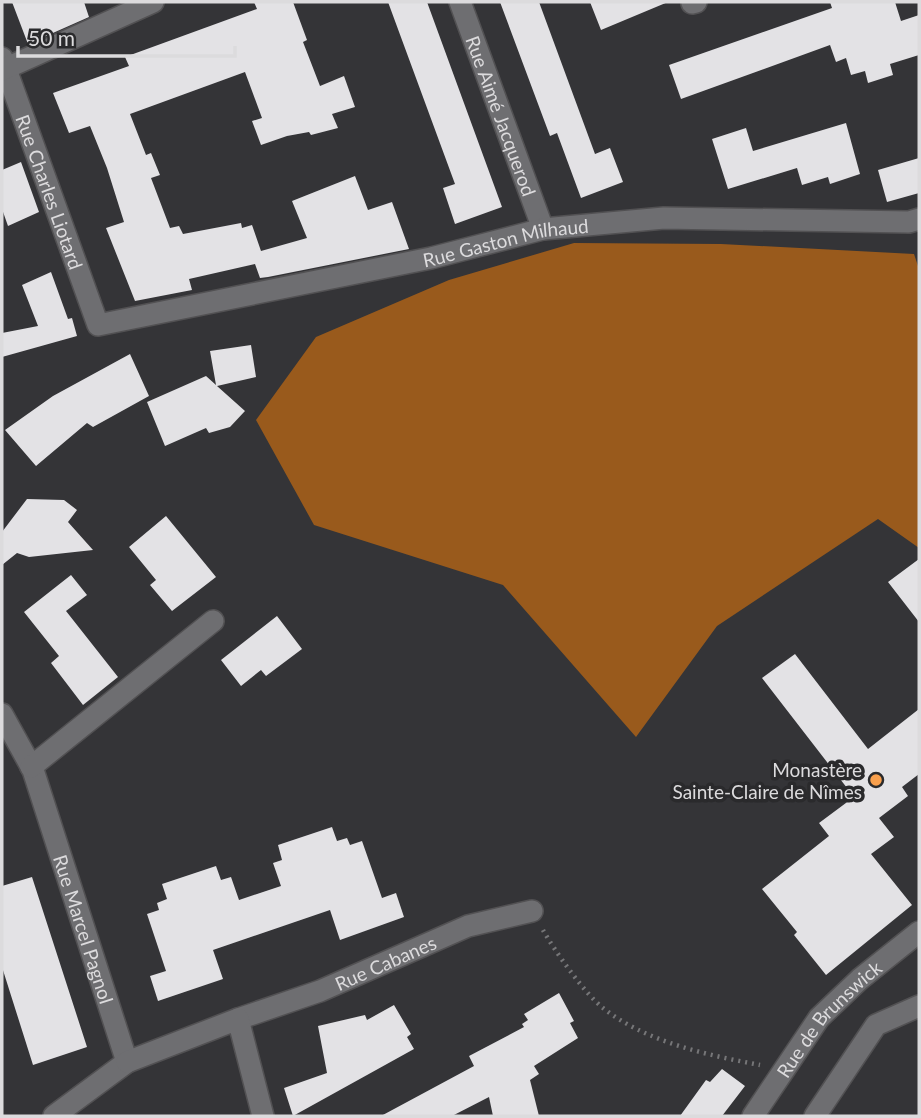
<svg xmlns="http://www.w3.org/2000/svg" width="921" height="1118" font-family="Lato,sans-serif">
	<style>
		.forest { fill: #995a1c }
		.building { fill: #e3e2e5 }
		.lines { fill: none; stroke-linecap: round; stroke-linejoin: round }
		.minor-casing { stroke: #525153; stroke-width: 24 }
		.path { stroke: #767678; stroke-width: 4.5; stroke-dasharray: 2 5; stroke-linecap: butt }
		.minor { stroke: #6e6e71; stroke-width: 21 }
		.poi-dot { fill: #f9a04d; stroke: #2a2a2c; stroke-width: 2.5 }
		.labels { text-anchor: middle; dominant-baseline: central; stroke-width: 7; stroke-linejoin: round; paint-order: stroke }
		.street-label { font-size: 19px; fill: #dcdbdd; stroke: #2a2a2c }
		.poi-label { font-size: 19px; fill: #dcdbdd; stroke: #2a2a2c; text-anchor: end }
	</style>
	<rect width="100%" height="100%" fill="#343437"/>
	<path class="forest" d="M 574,243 L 721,244 L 914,254 L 919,269 L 919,548 L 878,519 L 717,626 L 636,737 L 503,585 L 314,525 L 256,420 L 316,337 L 449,280 Z"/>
	<path class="building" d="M 12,2 L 84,2 L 89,17 L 28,44 Z
		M 254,2 L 293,2 L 307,40 L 303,42 L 320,86 L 344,76 L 355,107 L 332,114 L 338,128 L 311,135 L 309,132 L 287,136 L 261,145 L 252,121 L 262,118 L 245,72 L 130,114 L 146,155 L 151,153 L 160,175 L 151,178 L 170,228 L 179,226 L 183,234 L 241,223 L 242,228 L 252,225 L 261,251 L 307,238 L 292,201 L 355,176 L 368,210 L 392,202 L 409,249 L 268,277 L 260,278 L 255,264 L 189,279 L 192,290 L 135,301 L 106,228 L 124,222 L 107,168 L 90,126 L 69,133 L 53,93 L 129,66 L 125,57 L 257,9 Z
		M 388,2 L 427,2 L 502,207 L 455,224 L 443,188 L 455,184 Z
		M 500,2 L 539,2 L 595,154 L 610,148 L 623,182 L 581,198 L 557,133 L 550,136 Z
		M 590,2 L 668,2 L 601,30 Z
		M 830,2 L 895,2 L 901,21 L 919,15 L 919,55 L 890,64 L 893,75 L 868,83 L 865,71 L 851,75 L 846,58 L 836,62 L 830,45 L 681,99 L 669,65 L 832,8 Z
		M 846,123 L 860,174 L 830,184 L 828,177 L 802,185 L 797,168 L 728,189 L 712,139 L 746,128 L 753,151 Z
		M 919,158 L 919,193 L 887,202 L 878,170 Z
		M 21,162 L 39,212 L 8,226 L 2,209 L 2,170 Z
		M 51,272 L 68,319 L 72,318 L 77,336 L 2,357 L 2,333 L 38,326 L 22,285 Z
		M 251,345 L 256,377 L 217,386 L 245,411 L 230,427 L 209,433 L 206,428 L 165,446 L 147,402 L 206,376 L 216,385 L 210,351 Z
		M 130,354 L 149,396 L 93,427 L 87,423 L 36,466 L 5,430 L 53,396 Z
		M 27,499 L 64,500 L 77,510 L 68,522 L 93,550 L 29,557 L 17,553 L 2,565 L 2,532 Z
		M 166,516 L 216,577 L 172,611 L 150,585 L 156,580 L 129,547 Z
		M 919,559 L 919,622 L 888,582 Z
		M 71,575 L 87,595 L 66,611 L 118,677 L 83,705 L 51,663 L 59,656 L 24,612 Z
		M 277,616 L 302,649 L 266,676 L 261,670 L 241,686 L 221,660 Z
		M 795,654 L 868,749 L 919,709 L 919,774 L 902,787 L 908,796 L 879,818 L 894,837 L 871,854 L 912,905 L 826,975 L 794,935 L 797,932 L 762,889 L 829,836 L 819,823 L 854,797 L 762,678 Z
		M 332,827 L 337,841 L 347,838 L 350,845 L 362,841 L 382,898 L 396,893 L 404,917 L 340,940 L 330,910 L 213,950 L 223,979 L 158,1001 L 150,976 L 166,971 L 147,914 L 159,910 L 157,903 L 167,899 L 162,884 L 216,866 L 221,880 L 231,877 L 239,900 L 281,886 L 273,863 L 282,860 L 278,845 Z
		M 32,877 L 87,1047 L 33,1065 L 2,967 L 2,886 Z
		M 559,993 L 574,1021 L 570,1023 L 578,1038 L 534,1066 L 539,1074 L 530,1080 L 539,1116 L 493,1116 L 489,1097 L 452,1116 L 381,1116 L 474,1066 L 469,1056 L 524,1027 L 522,1024 L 528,1020 L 524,1014 Z
		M 394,1005 L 411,1034 L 407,1037 L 414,1049 L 293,1116 L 284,1088 L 327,1073 L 318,1026 L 365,1015 L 367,1020 Z
		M 722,1069 L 745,1086 L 722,1116 L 680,1116 L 706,1080 L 710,1082 Z"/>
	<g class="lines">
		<g class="minor-casing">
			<g id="minor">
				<path id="s1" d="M 460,2 L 543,229"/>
				<path d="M 692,3 L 696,2"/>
				<path id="s2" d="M 2,58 L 98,325 L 431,258 L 543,229 L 664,218 L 909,222 L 919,219"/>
				<path d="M 2,70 L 153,2"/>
				<path id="s3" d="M 2,714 L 33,770 L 127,1062 L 54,1116"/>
				<path d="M 31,767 L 213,621"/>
				<path id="s4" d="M 238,1019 L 320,991 L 468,926 L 532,911"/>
				<path d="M 127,1062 L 238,1019 L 263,1116"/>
				<path id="s5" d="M 753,1116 L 819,1018 L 860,979 L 919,932"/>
				<path d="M 815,1116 L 876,1025 L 919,1006"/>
			</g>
		</g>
		<path class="path" d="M 543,930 C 554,950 585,994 603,1008 C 646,1042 707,1055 760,1065"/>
		<use href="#minor" class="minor"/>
	</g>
	<circle class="poi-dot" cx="876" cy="780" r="7"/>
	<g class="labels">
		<g class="street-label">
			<text stroke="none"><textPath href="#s1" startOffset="121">Rue Aimé Jacquerod</textPath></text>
			<text stroke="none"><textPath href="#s2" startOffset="142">Rue Charles Liotard</textPath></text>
			<text stroke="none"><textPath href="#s2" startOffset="700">Rue Gaston Milhaud</textPath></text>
			<text stroke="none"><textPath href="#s3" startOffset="231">Rue Marcel Pagnol</textPath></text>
			<text stroke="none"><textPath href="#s4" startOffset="158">Rue Cabanes</textPath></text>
			<text stroke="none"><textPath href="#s5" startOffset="124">Rue de Brunswick</textPath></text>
		</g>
		<g class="poi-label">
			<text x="862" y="769">Monastère<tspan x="862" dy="22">Sainte-Claire de Nîmes</tspan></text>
		</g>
	</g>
	<rect width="921" height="1118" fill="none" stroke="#dcdbdd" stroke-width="7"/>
	<path d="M18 46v10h217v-10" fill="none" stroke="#dcdbdd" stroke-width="3.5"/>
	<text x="28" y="46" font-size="21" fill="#dcdbdd" stroke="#2a2a2c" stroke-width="5" paint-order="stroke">50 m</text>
</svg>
